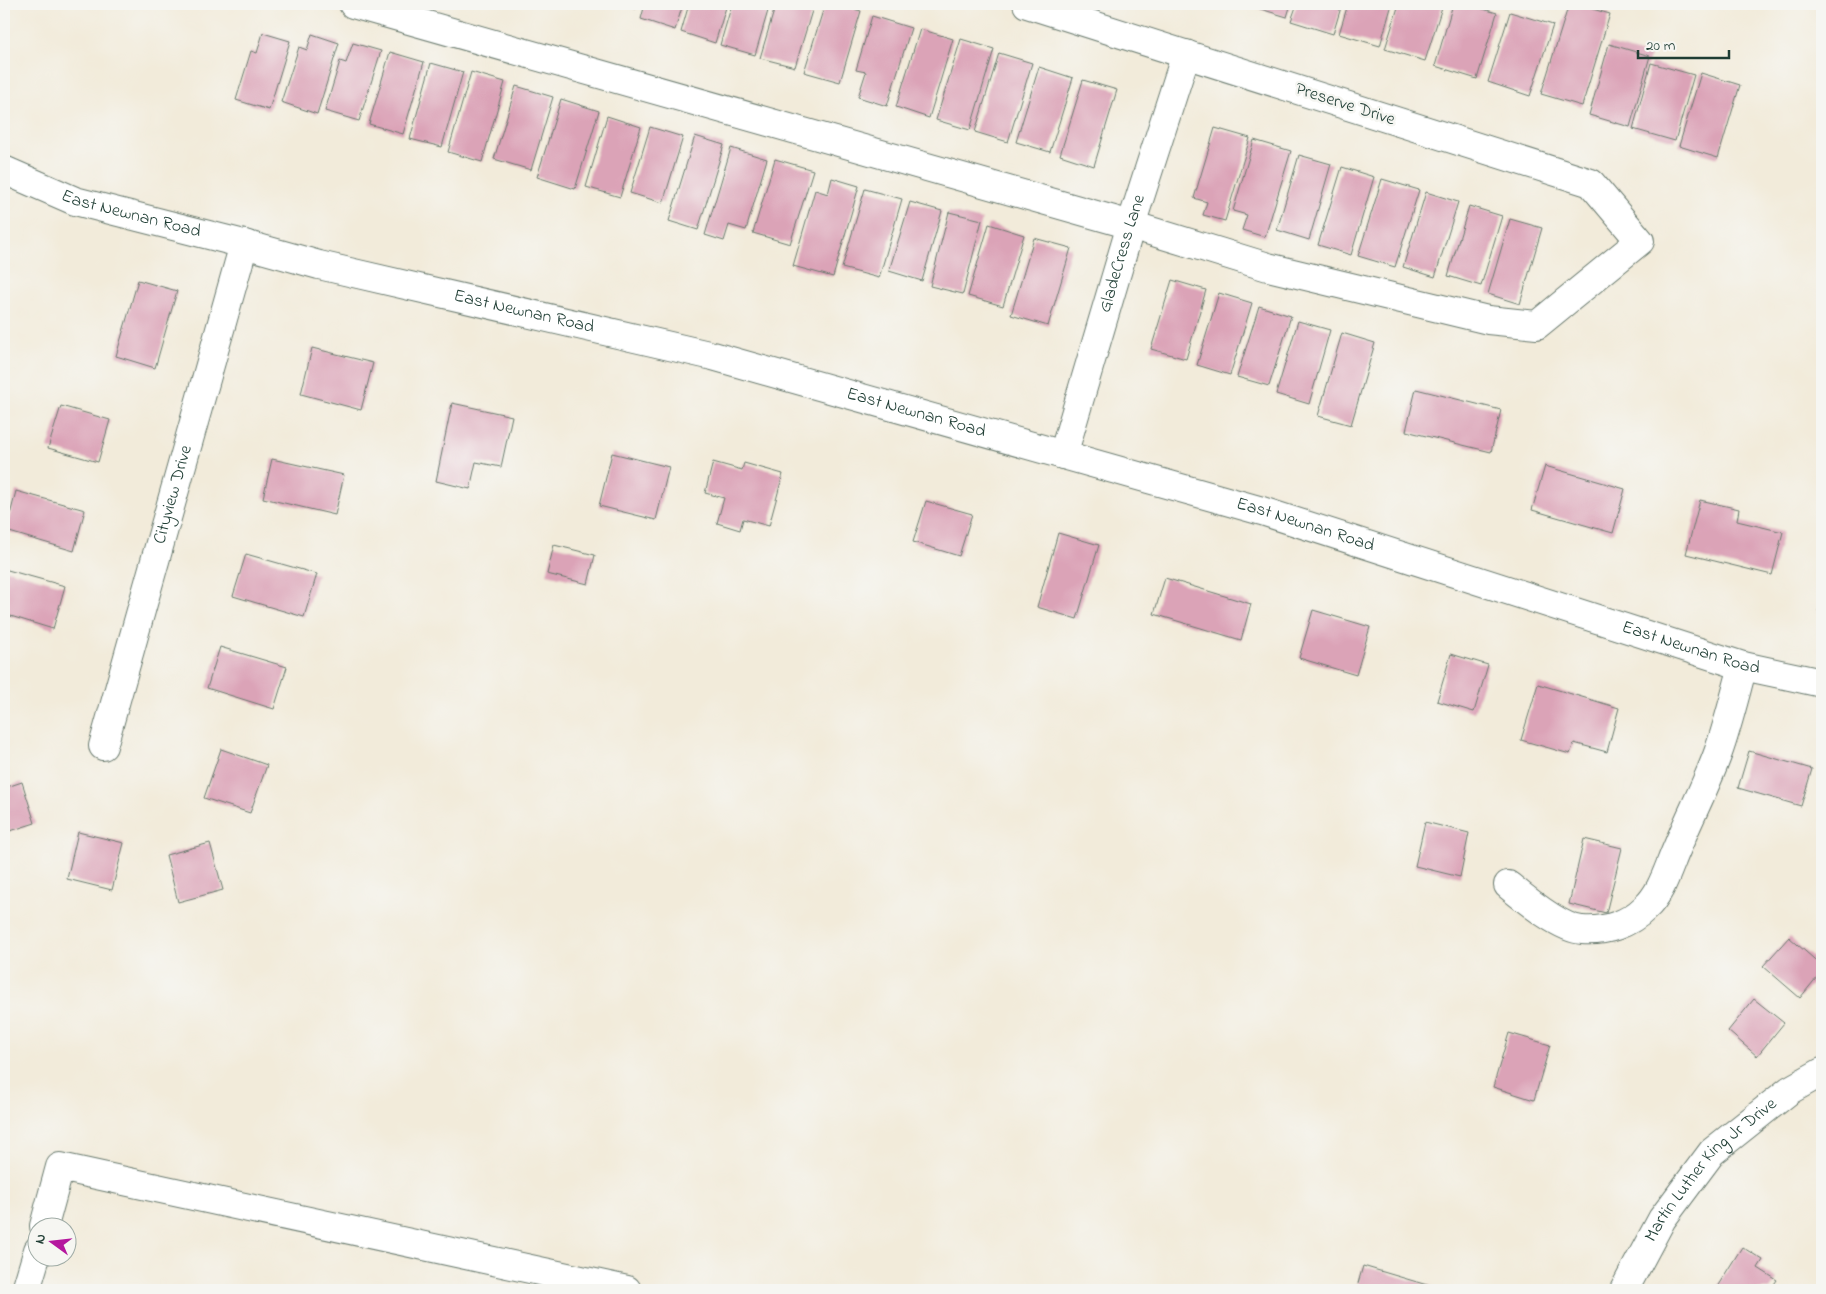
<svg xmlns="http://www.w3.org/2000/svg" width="1826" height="1294" font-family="'Indie Flower',sans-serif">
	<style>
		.building { fill: #dba3b7 }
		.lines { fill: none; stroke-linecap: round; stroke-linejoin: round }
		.minor-casing { stroke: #697a6e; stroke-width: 30 }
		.minor { stroke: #fff; stroke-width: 28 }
		.labels { text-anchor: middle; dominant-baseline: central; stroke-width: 5; stroke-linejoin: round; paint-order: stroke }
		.street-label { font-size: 18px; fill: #1f3d34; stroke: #f6f6f2 }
	</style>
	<rect width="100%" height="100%" fill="#f6f6f2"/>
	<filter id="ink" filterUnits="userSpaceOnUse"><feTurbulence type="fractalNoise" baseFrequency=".02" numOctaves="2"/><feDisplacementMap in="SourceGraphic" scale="10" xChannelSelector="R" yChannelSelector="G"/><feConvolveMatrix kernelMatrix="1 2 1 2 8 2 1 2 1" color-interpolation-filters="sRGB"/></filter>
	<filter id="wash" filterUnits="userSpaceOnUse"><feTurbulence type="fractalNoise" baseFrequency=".0096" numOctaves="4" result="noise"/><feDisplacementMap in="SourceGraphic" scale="20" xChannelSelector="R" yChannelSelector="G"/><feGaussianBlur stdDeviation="1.12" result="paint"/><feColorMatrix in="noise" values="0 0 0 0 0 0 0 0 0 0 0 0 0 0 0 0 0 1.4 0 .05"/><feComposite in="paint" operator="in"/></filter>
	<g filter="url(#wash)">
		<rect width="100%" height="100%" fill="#f2ebda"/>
		<g id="blocks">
			<path class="building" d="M 619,4 L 638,4 L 636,9 Z
				M 645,4 L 683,4 L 675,30 L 641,19 Z
				M 689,4 L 727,4 L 715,43 L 681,32 Z
				M 732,4 L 770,4 L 755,55 L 720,45 Z
				M 776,4 L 814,4 L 795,67 L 760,58 Z
				M 825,4 L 836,4 L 861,11 L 840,82 L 804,72 Z
				M 1244,4 L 1291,4 L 1287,17 Z
				M 1297,4 L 1342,4 L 1333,34 L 1291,21 Z
				M 1348,4 L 1392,4 L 1380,46 L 1339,34 Z
				M 1399,4 L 1443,4 L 1425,61 L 1385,49 Z
				M 1453,4 L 1466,4 L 1497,13 L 1477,79 L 1435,66 Z
				M 1569,4 L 1575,4 L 1610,14 L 1582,106 L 1541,94 Z
				M 1510,12 L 1553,25 L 1530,96 L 1488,82 Z
				M 872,16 L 911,28 L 887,106 L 858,97 L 866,72 L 856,70 Z
				M 920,29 L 953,39 L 929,118 L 896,107 Z
				M 263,33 L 290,41 L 269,110 L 236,100 L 251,51 L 257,53 Z
				M 312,34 L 339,43 L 317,114 L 281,102 L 299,47 L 307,50 Z
				M 961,39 L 994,49 L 970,130 L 936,120 Z
				M 353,43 L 381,51 L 359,121 L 325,111 L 340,61 L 346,63 Z
				M 1609,44 L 1650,56 L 1630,127 L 1589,115 Z
				M 390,52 L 424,62 L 403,134 L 369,124 Z
				M 999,53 L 1032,63 L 1008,142 L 975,132 Z
				M 431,63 L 463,72 L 442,147 L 410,139 Z
				M 1651,63 L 1694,75 L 1675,141 L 1633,129 Z
				M 1039,67 L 1073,78 L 1050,152 L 1016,142 Z
				M 471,72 L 505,82 L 482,162 L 448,152 Z
				M 1701,73 L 1740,85 L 1718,158 L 1679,146 Z
				M 1083,80 L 1117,90 L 1094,166 L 1060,155 Z
				M 516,86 L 553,97 L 531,170 L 494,159 Z
				M 561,99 L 599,111 L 575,189 L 537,177 Z
				M 607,116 L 641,127 L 620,197 L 586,187 Z
				M 650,127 L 683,137 L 663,203 L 630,193 Z
				M 1215,128 L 1250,138 L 1225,221 L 1203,215 L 1207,202 L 1194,198 Z
				M 695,136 L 724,145 L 698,230 L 669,221 Z
				M 1254,140 L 1291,151 L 1265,237 L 1242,230 L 1247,215 L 1233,211 Z
				M 731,148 L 767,159 L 746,230 L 729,225 L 724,241 L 705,235 Z
				M 1299,155 L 1331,164 L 1309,240 L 1277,230 Z
				M 775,159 L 813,170 L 790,244 L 753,233 Z
				M 1342,167 L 1374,177 L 1351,255 L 1318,245 Z
				M 832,178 L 859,186 L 833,277 L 793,266 L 815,190 L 828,194 Z
				M 1382,179 L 1419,190 L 1395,267 L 1358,256 Z
				M 865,189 L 902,199 L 879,278 L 842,268 Z
				M 1426,192 L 1458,202 L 1435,277 L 1403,267 Z
				M 910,202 L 942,211 L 922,281 L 889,271 Z
				M 1469,206 L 1502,216 L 1481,286 L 1448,276 Z
				M 949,212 L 982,220 L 963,294 L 930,286 Z
				M 1510,219 L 1542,228 L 1520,304 L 1488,294 Z
				M 989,224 L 1024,235 L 1003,306 L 968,296 Z
				M 1034,238 L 1071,248 L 1048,326 L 1011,315 Z
				M 138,280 L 177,291 L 155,368 L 116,356 Z
				M 1172,280 L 1206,290 L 1186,359 L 1151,349 Z
				M 1219,293 L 1252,303 L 1230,375 L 1197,365 Z
				M 1259,306 L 1291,316 L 1269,386 L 1237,377 Z
				M 1298,321 L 1330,330 L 1309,404 L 1276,394 Z
				M 1342,333 L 1375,343 L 1351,425 L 1318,416 Z
				M 312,348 L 373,363 L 361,410 L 301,394 Z
				M 1416,389 L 1501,410 L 1491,452 L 1406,431 Z
				M 452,403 L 512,416 L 501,467 L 476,462 L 470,489 L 436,481 Z
				M 61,406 L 110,420 L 98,462 L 48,448 Z
				M 612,453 L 669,467 L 656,520 L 599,506 Z
				M 272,459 L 344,475 L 335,515 L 263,498 Z
				M 713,462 L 742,470 L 744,463 L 783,474 L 769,526 L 743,519 L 740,530 L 717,523 L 724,498 L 705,493 Z
				M 1545,466 L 1625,489 L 1613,533 L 1532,510 Z
				M 16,491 L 85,510 L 74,551 L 6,531 Z
				M 1700,500 L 1739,509 L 1737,521 L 1783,532 L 1772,575 L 1686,554 Z
				M 926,501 L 972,514 L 959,556 L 913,542 Z
				M 1058,533 L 1099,545 L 1077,619 L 1037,607 Z
				M 554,545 L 595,555 L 588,584 L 547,574 Z
				M 246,554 L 317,574 L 304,617 L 233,596 Z
				M 4,569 L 65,586 L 53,629 L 4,614 Z
				M 1165,578 L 1251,604 L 1241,640 L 1154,614 Z
				M 1822,599 L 1822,612 L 1818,611 Z
				M 1313,610 L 1370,627 L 1356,675 L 1299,658 Z
				M 220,647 L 287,667 L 274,709 L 207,688 Z
				M 1451,654 L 1488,665 L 1474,712 L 1437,701 Z
				M 1538,684 L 1619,708 L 1607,752 L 1574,743 L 1570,754 L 1521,740 Z
				M 221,749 L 267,765 L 250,813 L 204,798 Z
				M 1749,751 L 1812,769 L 1801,806 L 1738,788 Z
				M 22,782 L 35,823 L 4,833 L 4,788 Z
				M 1425,822 L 1469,833 L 1460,877 L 1415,866 Z
				M 78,832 L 124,843 L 112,890 L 67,879 Z
				M 1584,839 L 1622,848 L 1606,913 L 1569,904 Z
				M 210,843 L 223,890 L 178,902 L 166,855 Z
				M 1789,937 L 1822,966 L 1822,971 L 1800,998 L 1763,966 Z
				M 1754,999 L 1784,1023 L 1757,1056 L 1728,1031 Z
				M 1509,1033 L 1550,1045 L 1534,1100 L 1493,1087 Z
				M 1742,1247 L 1763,1260 L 1758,1268 L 1777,1280 L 1770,1290 L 1715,1290 Z
				M 1363,1266 L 1444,1290 L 1356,1290 Z"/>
		</g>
	</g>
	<g filter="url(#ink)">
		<use href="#blocks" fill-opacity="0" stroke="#697a6e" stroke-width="1"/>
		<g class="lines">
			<g class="minor-casing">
				<g id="minor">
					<path d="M 353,4 L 1131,225 L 1268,267 L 1488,320 L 1537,325 L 1640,241 L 1591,183 L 1027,4"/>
					<path id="s1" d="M 4,170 L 75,201 L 244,244 L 319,265 L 713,356 L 1262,511 L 1743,666 L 1822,683"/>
					<path id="s2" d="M 1063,455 L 1131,225 L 1186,54"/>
					<path id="s3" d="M 103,746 L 244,244"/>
					<path d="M 1508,885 C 1525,899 1561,929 1582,930 C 1605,932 1629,924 1645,908 C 1662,893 1668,868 1677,848 C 1690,816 1706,786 1718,753 C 1728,725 1735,695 1743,666"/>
					<path d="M 44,1226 L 60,1167 L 627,1290"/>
					<path d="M 26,1290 L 38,1250"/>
					<path id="s4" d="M 1624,1290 L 1662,1219 L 1712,1152 L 1790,1090 L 1822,1072"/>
				</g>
			</g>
			<use href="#minor" class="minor"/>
		</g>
	</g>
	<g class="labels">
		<g class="street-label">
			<text transform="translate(1345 105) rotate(18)">Preserve Drive</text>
			<text stroke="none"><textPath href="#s1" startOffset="135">East Newnan Road</textPath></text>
			<text stroke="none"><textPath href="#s2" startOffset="210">GladeCress Lane</textPath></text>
			<text stroke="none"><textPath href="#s1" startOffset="540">East Newnan Road</textPath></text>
			<text stroke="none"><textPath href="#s1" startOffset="945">East Newnan Road</textPath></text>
			<text stroke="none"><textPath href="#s3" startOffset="261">Cityview Drive</textPath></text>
			<text stroke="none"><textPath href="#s1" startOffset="1350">East Newnan Road</textPath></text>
			<text stroke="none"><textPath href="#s1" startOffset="1755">East Newnan Road</textPath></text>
			<text stroke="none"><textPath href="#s4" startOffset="150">Martin Luther King Jr Drive</textPath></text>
		</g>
	</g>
	<rect width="1826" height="1294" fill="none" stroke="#f6f6f2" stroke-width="20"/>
	<g transform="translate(52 1242) rotate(285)"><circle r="24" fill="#f6f6f2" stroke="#a0aca6"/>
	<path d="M0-4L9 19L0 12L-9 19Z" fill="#b5179e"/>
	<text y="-8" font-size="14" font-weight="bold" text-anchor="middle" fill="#1f3d34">N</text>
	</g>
	<path d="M1638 50v8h91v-8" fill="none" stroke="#1f3d34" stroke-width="2.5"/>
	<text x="1646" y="50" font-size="15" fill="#1f3d34" stroke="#f6f6f2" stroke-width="4" paint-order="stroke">20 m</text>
</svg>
